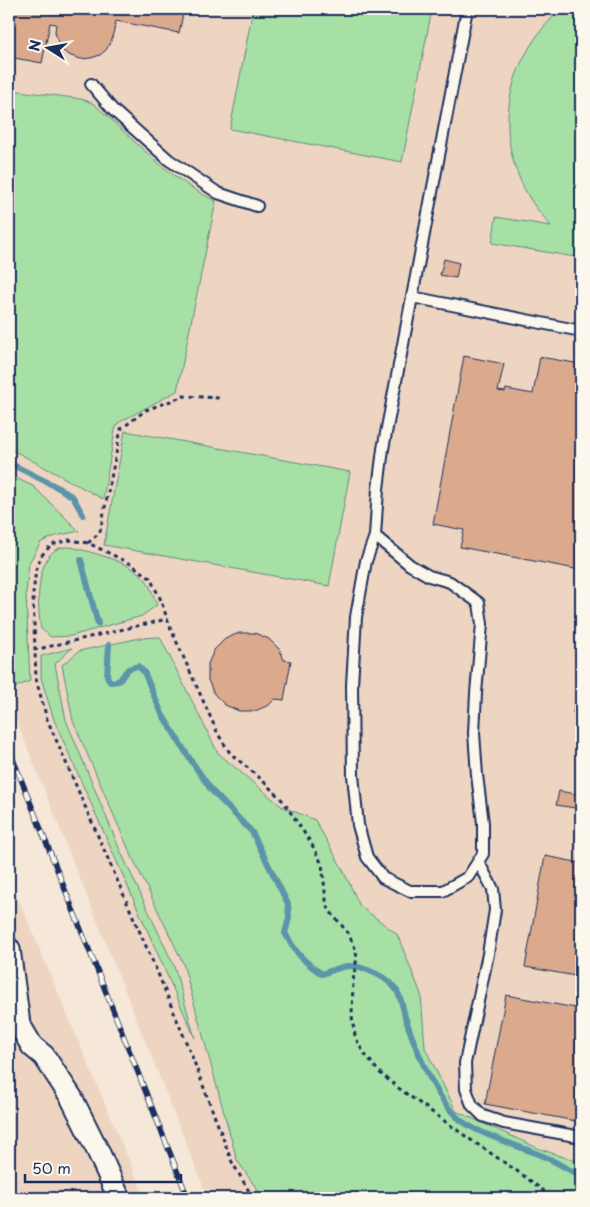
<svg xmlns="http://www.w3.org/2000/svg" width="590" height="1207" font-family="'Playpen Sans',sans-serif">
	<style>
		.built { fill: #edd5c2 }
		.green { fill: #a7e0a4; stroke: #618881 }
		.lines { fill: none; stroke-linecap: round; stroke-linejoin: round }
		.stream { stroke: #5c94aa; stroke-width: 6 }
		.building { fill: #dbaa8d; stroke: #1b2f5e }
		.lane-casing { stroke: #1b2f5e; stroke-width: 14 }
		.street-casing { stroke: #1b2f5e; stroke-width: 25 }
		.path { stroke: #1b2f5e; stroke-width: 3; stroke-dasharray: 4 4; stroke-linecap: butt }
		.lane { stroke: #fbf7ec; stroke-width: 10 }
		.street { stroke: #fbf7ec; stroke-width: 21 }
		.rail-casing { stroke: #1b2f5e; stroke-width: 5.5 }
		.rail { stroke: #fbf7ec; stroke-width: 4; stroke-dasharray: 11; stroke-linecap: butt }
	</style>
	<rect width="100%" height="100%" fill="#f5e8d9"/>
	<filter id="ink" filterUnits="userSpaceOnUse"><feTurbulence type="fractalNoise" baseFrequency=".02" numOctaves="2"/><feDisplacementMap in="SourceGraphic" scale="10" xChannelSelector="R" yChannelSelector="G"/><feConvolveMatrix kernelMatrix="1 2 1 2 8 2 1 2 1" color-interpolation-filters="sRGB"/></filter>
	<g filter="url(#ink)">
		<path class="built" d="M 9,9 L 581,9 L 581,1198 L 208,1198 L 9,702 Z
			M 9,877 L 145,1198 L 9,1198 Z"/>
		<path class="green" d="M 253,9 L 432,9 L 402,162 L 230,129 Z
			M 561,9 L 581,9 L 581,258 L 492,243 L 496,217 L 551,226 C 545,218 538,211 532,202 C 490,136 505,61 561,9 Z
			M 11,90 L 75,98 L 85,100 L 94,104 C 132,138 170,180 216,201 L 177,391 L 118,423 L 115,430 L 103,499 L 9,448 L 9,99 Z
			M 125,431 L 350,472 L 329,586 L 104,545 Z
			M 9,475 L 33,486 L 79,531 L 56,536 L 41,542 L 29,563 L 26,594 L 30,681 L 9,690 Z
			M 71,547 C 94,553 130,561 146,580 C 151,587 154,598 157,605 L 142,616 L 71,636 L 51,637 L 41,629 C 37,608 35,558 59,548 C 62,547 67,547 71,547 Z
			M 160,637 L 218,753 L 281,806 L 315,820 L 342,868 L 360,906 L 397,934 L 421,994 L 425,1048 L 456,1111 L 540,1149 L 581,1163 L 581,1198 L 263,1198 L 237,1160 L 183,963 L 128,848 L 73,721 L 62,665 L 79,651 L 140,638 Z
			M 72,648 L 55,664 L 66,720 L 120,850 L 174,966 L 195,1038 L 54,720 L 41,678 L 41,656 Z"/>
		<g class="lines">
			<path class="stream" d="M 9,463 L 57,487 L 73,497 L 83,515
				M 81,560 L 98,624
				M 109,645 L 107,676 L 110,682 L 119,681 L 128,669 L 138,666 L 144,672 L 162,714 L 188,756 L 212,791 L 252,832 L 288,904 L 289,918 L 285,933 C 296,953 303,961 322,974 C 330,971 340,967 348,966 C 362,965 390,978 397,991 C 402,999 403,1011 406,1020 C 416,1049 434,1096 457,1117 C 474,1134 524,1147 547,1158 C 559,1163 569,1171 581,1175"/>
		</g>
		<path class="building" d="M 9,9 L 184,9 L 179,33 L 116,21 L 111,42 L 106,50 L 100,55 L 91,58 L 81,59 L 71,56 L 63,51 L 58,42 L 55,32 L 56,24 L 50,23 L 42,63 L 9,57 Z
			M 444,259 L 459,263 L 456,278 L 440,275 Z
			M 464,356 L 504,364 L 498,391 L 505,392 L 506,389 L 533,394 L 540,357 L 581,364 L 581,570 L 460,547 L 464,530 L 433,524 Z
			M 239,633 L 255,633 L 269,639 L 280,650 L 284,660 L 291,661 L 284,700 L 275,699 L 269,705 L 255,711 L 239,711 L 225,705 L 214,694 L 208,680 L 208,664 L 214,650 L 225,639 Z
			M 581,669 L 581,714 L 573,713 Z
			M 559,791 L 581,795 L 581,809 L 556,805 Z
			M 545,856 L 581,863 L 581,977 L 525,967 Z
			M 506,995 L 581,1009 L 581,1122 L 485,1104 Z"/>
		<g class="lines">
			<g class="lane-casing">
				<path id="lane" d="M 91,84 L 113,110 L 169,160 L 218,193 L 257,206
					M 412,297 L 581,331
					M 375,536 L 410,565 L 429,576 L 450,582 L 479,603 L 482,624 L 476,693 L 474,733 L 477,775 L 483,823 L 483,854 L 468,877 L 443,891 L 410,891 L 383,878 L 367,857 L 358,825 L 353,775 L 352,685 L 356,617 L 366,561 L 375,536 L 378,489 L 383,449 L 467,9
					M 478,861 L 493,889 L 495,910 L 488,954 L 465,1063 L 466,1089 L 472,1105 L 483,1116 L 504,1123 L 581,1137"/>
			</g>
			<g class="street-casing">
				<path id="street" d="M 9,949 L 19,1024 L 32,1046 L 44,1056 L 71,1097 L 98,1151 L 119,1198"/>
			</g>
			<path class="path" d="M 88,543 L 100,532 L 121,429 L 146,410 L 184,396 L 220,398
				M 34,650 L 167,619
				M 253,1198 L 232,1162 L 193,1059 L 159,976 L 47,719 L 36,679 L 33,594 L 36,569 L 42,555 L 51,545 L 69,540 L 88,543 L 131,564 L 150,578 L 160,598 L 170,627 L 218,734 L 230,753 L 261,779 L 283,801 L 311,843 L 322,864 L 326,900 L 329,910 L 348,933 L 355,948 L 357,957 L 353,981 L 352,1016 L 355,1036 L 363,1052 L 379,1072 L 397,1087 L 471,1140 L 520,1173 L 553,1198"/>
			<use href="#lane" class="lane"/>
			<use href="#street" class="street"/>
			<g class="rail-casing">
				<path id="rail" d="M 9,749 L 188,1198"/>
			</g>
			<use href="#rail" class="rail"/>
		</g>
	</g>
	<rect width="590" height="1207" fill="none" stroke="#fbf7ec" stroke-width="30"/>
	<rect x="15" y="15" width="560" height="1177" fill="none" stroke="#1b2f5e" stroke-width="2" filter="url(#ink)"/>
	<g transform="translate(48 48) rotate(281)" stroke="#fbf7ec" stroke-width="4" paint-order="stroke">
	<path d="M0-4L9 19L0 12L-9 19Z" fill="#1b2f5e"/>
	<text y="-8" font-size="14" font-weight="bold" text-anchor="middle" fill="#1b2f5e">N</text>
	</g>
	<path d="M25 1174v8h156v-8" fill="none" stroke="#1b2f5e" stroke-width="2.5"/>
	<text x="32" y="1174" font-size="15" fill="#1b2f5e" stroke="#fbf7ec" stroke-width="4" paint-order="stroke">50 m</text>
</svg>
